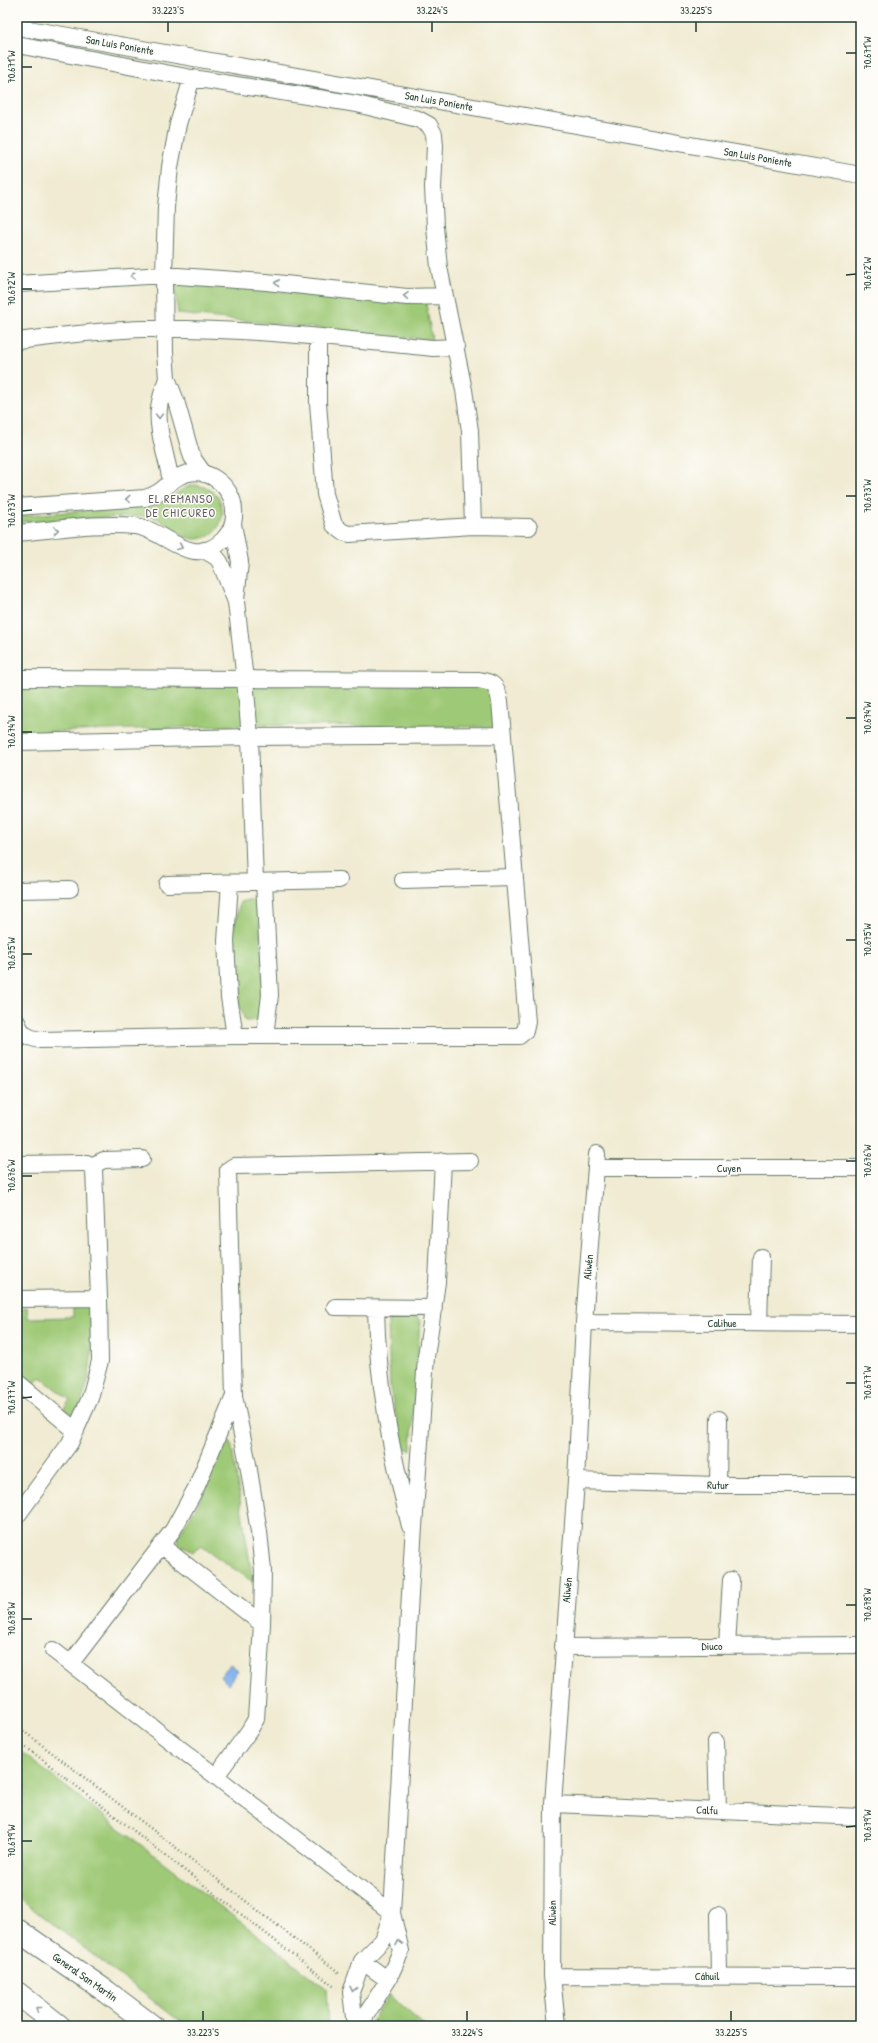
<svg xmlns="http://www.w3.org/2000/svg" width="878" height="2043" font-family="'Patrick Hand',sans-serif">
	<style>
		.green { fill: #9ec976; stroke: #5e8355 }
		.water { fill: #7fb0eb; stroke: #4f7690 }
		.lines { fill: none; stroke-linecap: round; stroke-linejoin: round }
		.street-casing { stroke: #687a6b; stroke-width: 18 }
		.secondary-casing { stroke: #687a6b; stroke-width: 24 }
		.highway-casing { stroke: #687a6b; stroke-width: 24 }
		.path { stroke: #687a6b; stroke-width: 2.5; stroke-dasharray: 1 3; stroke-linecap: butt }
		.street { stroke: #fff; stroke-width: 16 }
		.secondary { stroke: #fff; stroke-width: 22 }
		.highway { stroke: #fff; stroke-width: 22 }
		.oneway { stroke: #8f9e9a }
		.ticks { fill: none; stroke: #1f3d34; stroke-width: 1.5 }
		.labels { text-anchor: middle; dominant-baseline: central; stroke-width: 3; stroke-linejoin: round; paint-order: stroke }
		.street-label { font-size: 11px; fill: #1f3d34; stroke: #fdfcf7 }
		.neighbourhood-label { font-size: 12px; letter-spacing: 1px; fill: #605963; stroke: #fdfcf7 }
		.neatline { fill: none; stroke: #1f3d34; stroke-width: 1.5 }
		.ticks-label { font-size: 10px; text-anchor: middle; fill: #1f3d34 }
	</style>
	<rect width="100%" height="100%" fill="#fdfcf7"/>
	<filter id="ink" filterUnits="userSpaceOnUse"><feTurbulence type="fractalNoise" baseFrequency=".025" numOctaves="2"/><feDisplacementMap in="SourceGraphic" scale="8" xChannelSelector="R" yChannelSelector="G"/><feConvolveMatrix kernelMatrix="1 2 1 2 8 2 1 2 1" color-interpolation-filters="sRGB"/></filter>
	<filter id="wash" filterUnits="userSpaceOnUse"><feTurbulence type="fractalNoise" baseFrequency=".012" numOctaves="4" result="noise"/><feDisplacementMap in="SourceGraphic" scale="16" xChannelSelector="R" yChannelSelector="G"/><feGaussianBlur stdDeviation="0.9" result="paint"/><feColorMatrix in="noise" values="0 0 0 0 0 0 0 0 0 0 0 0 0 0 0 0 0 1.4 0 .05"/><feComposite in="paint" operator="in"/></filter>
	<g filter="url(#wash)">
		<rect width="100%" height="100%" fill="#f0ebd2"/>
		<path class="green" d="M 174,283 L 426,303 L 432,340 L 178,314 Z
			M 192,485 C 234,486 230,540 195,539 C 182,539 174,528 163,522 C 158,518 152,517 146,516 L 17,522 L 17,516 L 154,505 C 169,502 177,490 192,485 Z
			M 17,684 L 477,685 L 493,691 L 494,727 L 255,725 L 17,733 Z
			M 257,898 C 261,938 265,979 261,1020 L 245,1021 L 236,995 L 231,941 L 240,902 Z
			M 73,1306 L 86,1306 L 91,1310 C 92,1346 94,1380 76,1413 L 73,1414 L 63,1409 L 70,1400 L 40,1377 L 33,1386 L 20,1374 L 17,1316 L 19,1309 L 27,1307 L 28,1318 L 73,1317 Z
			M 390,1315 L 416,1316 L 420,1321 L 411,1451 L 403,1447 L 390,1388 L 388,1321 Z
			M 231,1442 L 253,1582 L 201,1546 L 193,1552 L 178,1544 L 177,1537 L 198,1504 L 219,1450 Z
			M 17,1749 L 326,1988 L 328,2026 L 186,2026 L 17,1897 Z
			M 389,1995 L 425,2026 L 368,2026 Z"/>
		<path class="water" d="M 230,1664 L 238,1670 L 228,1684 L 220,1677 Z"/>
	</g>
	<g filter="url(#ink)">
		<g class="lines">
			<g class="street-casing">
				<path id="street" d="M 17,27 L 861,175
					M 17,45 L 192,78 L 357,104 L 418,119 L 429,125 L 434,134 L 435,146 L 433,187 L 435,227 L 439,267 L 464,390 L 470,431 L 473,526
					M 192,78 L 178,124 L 170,167 L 166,207 L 164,275 L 165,353 L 167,378 L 176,401 L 192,457 L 204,474
					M 17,284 L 164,275 L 266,282 L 407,297 L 445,296
					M 318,337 L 318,403 L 325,494 L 334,525 L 343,532 L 349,534 L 473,526 L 529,527
					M 17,341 C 59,336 101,330 144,329 C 240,327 338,339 433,348 L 456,347
					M 167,378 C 164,388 160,398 159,408 C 156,430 168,460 171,482
					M 17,507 L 145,498 C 165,492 166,483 180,476 C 205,464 233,485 234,510 C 235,522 231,532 223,540 C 191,571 165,529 135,526 C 98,522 54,530 17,533
					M 233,524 L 240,562 L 236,600
					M 204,550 L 216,557 L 220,562 L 236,602 L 245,680 L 250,737 L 255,882
					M 17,678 L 478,680 C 493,682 497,685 500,701 L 527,1022 L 525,1031 L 519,1036 L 235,1036 L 41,1040 C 28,1038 22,1035 17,1022
					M 17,742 L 250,737 L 502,735
					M 403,880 L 514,877
					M 264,882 L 270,995 L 265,1036
					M 230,883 L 226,941 L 229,997 L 235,1036
					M 167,884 L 339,880
					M 17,890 L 70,889
					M 17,1164 L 83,1163 L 87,1163 L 94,1169 L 99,1298 L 100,1361 L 90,1398 L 70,1443 L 17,1516
					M 91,1166 L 104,1160 L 142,1159
					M 597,1168 L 861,1168
					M 17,1299 L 99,1298
					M 335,1307 L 434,1308
					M 376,1308 C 377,1382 392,1454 410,1526
					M 584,1322 L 861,1324
					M 759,1323 L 761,1257
					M 17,1382 L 76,1431
					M 576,1481 L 718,1485 L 861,1485
					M 718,1485 L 719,1419
					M 162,1546 L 262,1624
					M 727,1646 L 731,1580
					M 562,1647 L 861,1645
					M 53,1650 L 392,1913 L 401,1951 L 388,1980 L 359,2026
					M 71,1663 L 173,1530 L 196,1488 L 234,1396
					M 716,1742 L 718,1810
					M 216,1776 L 249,1731 L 256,1719 L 262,1624 L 263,1570 L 259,1532 L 248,1464 L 234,1396 L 228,1170 L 234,1166 L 470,1161
					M 553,1804 L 861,1817
					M 718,1915 L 719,1976
					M 362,1961 L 388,1980
					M 552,1976 L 861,1977
					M 355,2026 L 351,1992 L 354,1984 L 362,1961 L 383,1940 L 392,1913 L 413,1541 L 426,1357 L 437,1282 L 443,1161
					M 557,2026 L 552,1976 L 553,1804 L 576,1481 L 584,1322 L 597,1154"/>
			</g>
			<g class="secondary-casing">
				<path id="secondary" d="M 17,1930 L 107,1992 L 152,2026"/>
			</g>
			<g class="highway-casing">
				<path id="highway" d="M 17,1993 L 59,2026"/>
			</g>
			<path class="path" d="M 17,1726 L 341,1974
				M 17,1740 L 336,1988
				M 379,2021 L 385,2026"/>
			<use href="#street" class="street"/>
			<use href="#secondary" class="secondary"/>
			<use href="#highway" class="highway"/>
		</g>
		<defs><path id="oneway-chevron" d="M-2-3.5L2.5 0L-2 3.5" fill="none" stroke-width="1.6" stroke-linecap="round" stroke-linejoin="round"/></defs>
		<g class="oneway">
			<use href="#oneway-chevron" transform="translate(133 276) rotate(178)"/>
			<use href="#oneway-chevron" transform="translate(277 283) rotate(-174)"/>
			<use href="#oneway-chevron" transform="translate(406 296) rotate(-178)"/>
			<use href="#oneway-chevron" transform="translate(159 416) rotate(90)"/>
			<use href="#oneway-chevron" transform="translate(128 499) rotate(177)"/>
			<use href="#oneway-chevron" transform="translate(56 530) rotate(-5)"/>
			<use href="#oneway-chevron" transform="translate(180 547) rotate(23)"/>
			<use href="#oneway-chevron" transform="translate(399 1943) rotate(-102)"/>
			<use href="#oneway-chevron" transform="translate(353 1989) rotate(102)"/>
			<use href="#oneway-chevron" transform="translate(38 2009) rotate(-142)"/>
		</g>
	</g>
	<path class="ticks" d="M 168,22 L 168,32M 432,22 L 432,32M 696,22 L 696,32M 846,53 L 856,53M 22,67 L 32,67M 846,275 L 856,274M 22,289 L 32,289M 846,496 L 856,496M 22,511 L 32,510M 846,718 L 856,718M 22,732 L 32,732M 846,940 L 856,940M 22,954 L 32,954M 846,1161 L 856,1161M 22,1176 L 32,1176M 846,1383 L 856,1383M 22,1398 L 32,1397M 846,1605 L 856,1605M 22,1619 L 32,1619M 846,1827 L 856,1826M 22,1841 L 32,1841M 203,2011 L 203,2021M 467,2011 L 467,2021M 731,2011 L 731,2021"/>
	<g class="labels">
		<g class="street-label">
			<text transform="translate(120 45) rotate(10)">San Luis Poniente</text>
			<text transform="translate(439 101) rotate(10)">San Luis Poniente</text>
			<text transform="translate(758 157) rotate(10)">San Luis Poniente</text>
			<text x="729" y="1168">Cuyen</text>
			<text transform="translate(588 1267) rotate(-85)">Aliwén</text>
			<text x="722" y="1323">Calihue</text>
			<text transform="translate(718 1485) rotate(1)">Rutur</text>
			<text transform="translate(567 1590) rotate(-85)">Aliwén</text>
			<text x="712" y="1646">Diuco</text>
			<text transform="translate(707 1810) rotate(2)">Calfu</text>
			<text transform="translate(552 1913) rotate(-90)">Aliwén</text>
			<text x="707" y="1976">Cáhuil</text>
			<text transform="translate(85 1977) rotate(35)">General San Martín</text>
		</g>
		<g class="neighbourhood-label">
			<text x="181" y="498">EL REMANSO<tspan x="181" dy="14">DE CHICUREO</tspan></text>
		</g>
	</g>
	<rect width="878" height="2043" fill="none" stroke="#fdfcf7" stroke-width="44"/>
	<rect x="22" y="22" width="834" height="1999" class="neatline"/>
	<g class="ticks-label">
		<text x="168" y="14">33.223°S</text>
		<text x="432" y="14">33.224°S</text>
		<text x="696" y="14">33.225°S</text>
		<text transform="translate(867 53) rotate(-90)" y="4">70.671°W</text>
		<text transform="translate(11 67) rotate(-90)" y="4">70.671°W</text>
		<text transform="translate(867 274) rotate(-90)" y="4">70.672°W</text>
		<text transform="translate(11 289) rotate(-90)" y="4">70.672°W</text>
		<text transform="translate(867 496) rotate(-90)" y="4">70.673°W</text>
		<text transform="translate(11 511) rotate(-90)" y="4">70.673°W</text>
		<text transform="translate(867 718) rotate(-90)" y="4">70.674°W</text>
		<text transform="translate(11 732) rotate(-90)" y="4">70.674°W</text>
		<text transform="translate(867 940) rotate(-90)" y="4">70.675°W</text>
		<text transform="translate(11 954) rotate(-90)" y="4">70.675°W</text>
		<text transform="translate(867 1161) rotate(-90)" y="4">70.676°W</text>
		<text transform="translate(11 1176) rotate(-90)" y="4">70.676°W</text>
		<text transform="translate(867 1383) rotate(-90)" y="4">70.677°W</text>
		<text transform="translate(11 1398) rotate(-90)" y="4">70.677°W</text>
		<text transform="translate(867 1605) rotate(-90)" y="4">70.678°W</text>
		<text transform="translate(11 1619) rotate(-90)" y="4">70.678°W</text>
		<text transform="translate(867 1826) rotate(-90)" y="4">70.679°W</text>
		<text transform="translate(11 1841) rotate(-90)" y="4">70.679°W</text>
		<text x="203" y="2036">33.223°S</text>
		<text x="467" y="2036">33.224°S</text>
		<text x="731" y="2036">33.225°S</text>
	</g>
</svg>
